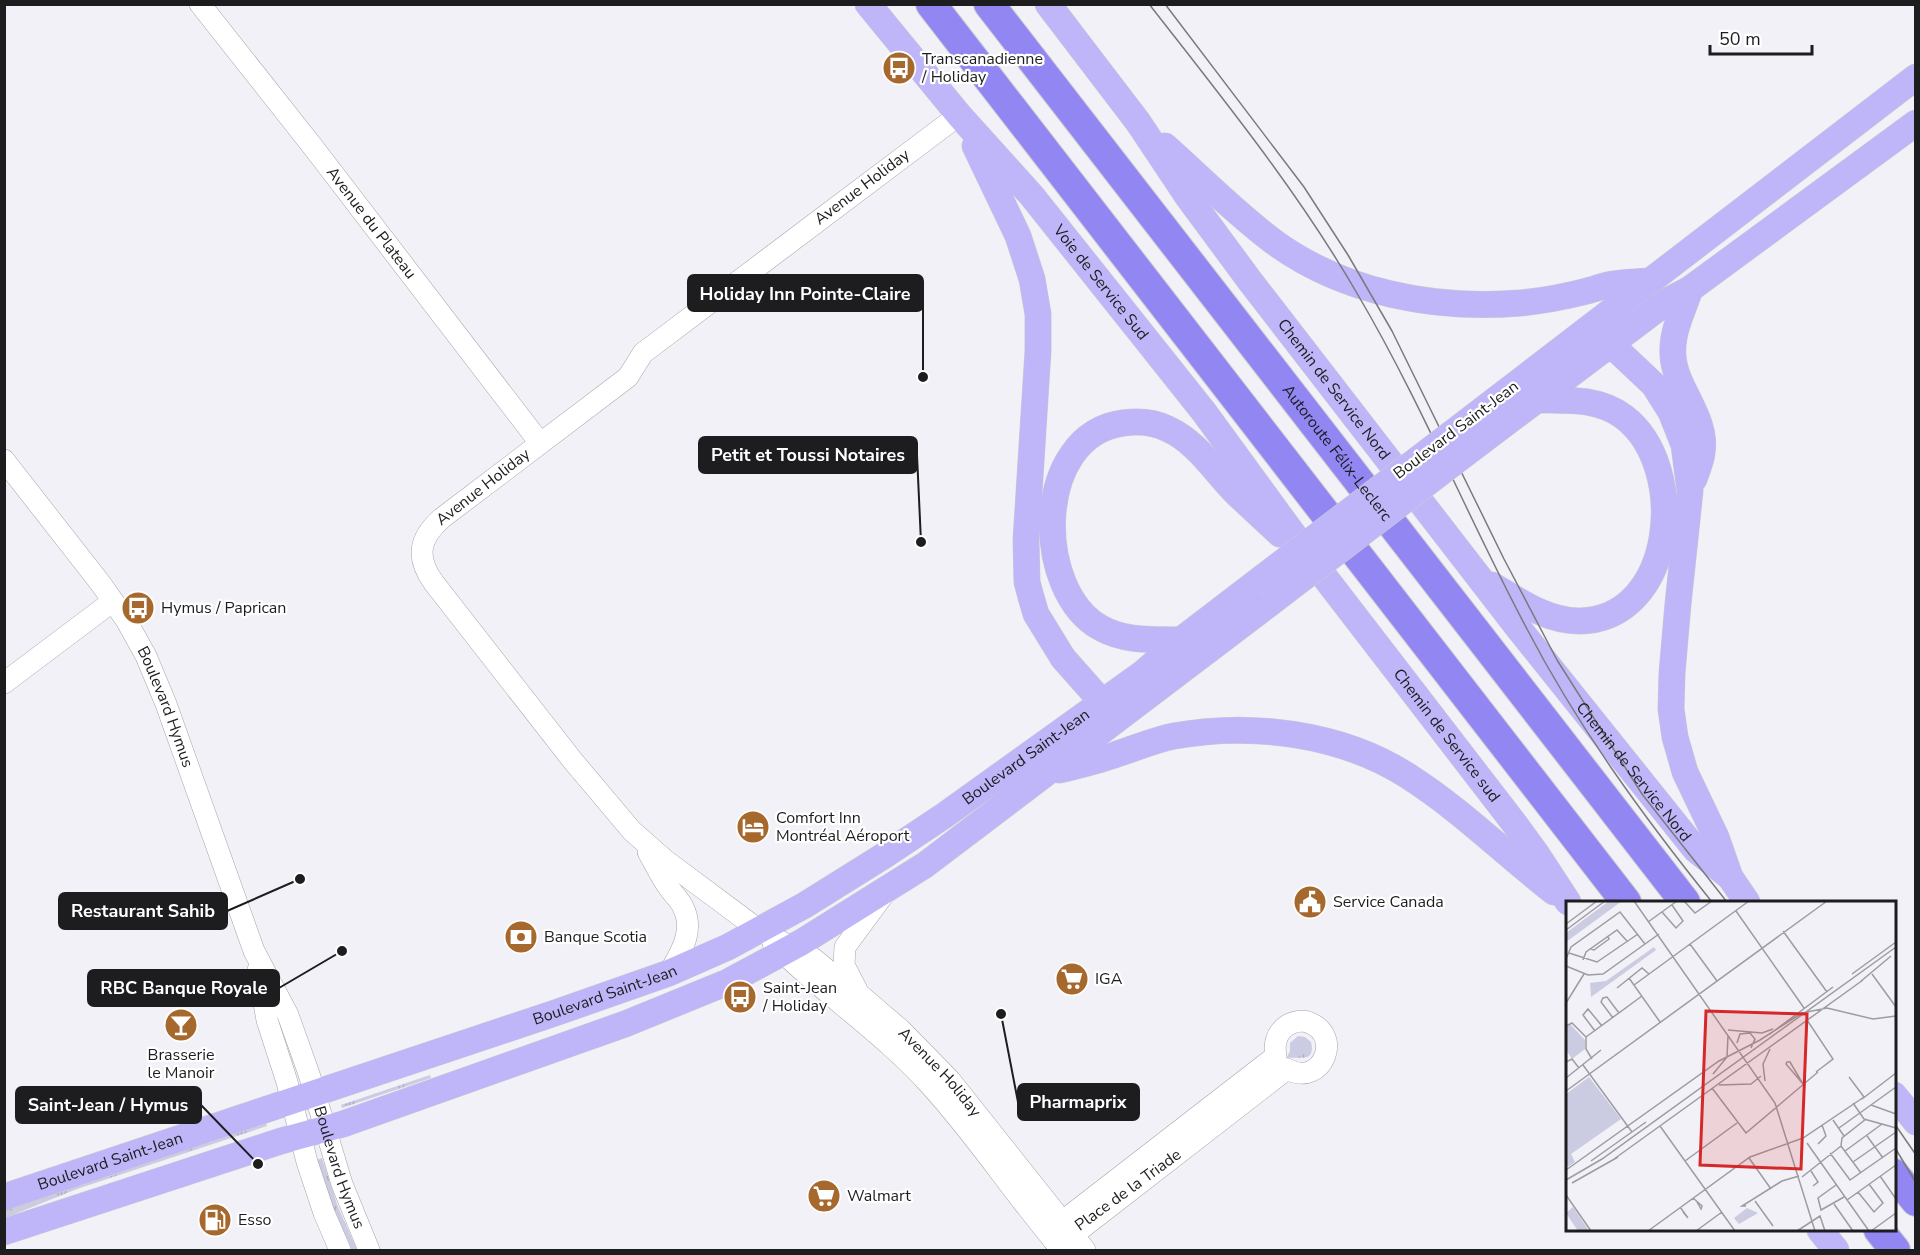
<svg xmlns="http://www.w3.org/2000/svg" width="1920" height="1255" font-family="'Nunito Sans',sans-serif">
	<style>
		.grass { fill: url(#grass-tufts) }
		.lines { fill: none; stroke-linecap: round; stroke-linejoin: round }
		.minor-casing { stroke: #a5a5aa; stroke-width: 22 }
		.major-casing { stroke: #cdcdce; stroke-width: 27 }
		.highway-casing { stroke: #cdcdce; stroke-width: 32 }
		.minor { stroke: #fff; stroke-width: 21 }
		.major { stroke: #beb6f8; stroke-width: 26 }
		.highway { stroke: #9286f3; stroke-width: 30 }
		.tram { stroke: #7a7a7e; stroke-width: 1.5 }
		.major-bridge-casing { stroke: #cdcdce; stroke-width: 27; stroke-linecap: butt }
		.major-bridge { stroke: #beb6f8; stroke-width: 26 }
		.labels { text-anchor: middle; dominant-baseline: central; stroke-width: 4.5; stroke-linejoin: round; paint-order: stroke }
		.poi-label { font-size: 16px; fill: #1d1d1f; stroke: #fff; text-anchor: start }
		.street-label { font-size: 16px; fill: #1d1d1f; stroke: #fff }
		.inset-road { fill: none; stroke: #9c9ca1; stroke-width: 1.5 }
		.view { fill: #d62828; fill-opacity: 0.15; stroke: #d62828; stroke-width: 3 }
		.inset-edge { fill: none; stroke: #1d1d1f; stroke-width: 3 }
		.leader { fill: none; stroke: #1d1d1f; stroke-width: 2 }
		.callout-dot { fill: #1d1d1f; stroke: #fff; stroke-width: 2 }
		.callout { fill: #1d1d1f; stroke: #1d1d1f; stroke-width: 2 }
		.callout-label { font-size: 18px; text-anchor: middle; font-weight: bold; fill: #fff }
	</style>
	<defs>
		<pattern id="grass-tufts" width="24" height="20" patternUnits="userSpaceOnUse" patternTransform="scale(1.5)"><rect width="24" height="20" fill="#cbcbe2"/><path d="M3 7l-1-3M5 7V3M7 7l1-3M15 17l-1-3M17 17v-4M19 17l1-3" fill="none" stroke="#aeaec1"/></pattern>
	</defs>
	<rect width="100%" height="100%" fill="#f1f1f7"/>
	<path class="grass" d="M 1298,1036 L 1305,1037 L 1311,1042 C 1316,1064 1298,1056 1287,1058 L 1201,1126 L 1199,1125 L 1287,1057 L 1290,1051 L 1290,1043 Z
		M 430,1075 L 431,1078 L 342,1108 L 341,1105 Z
		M 266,1123 L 267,1126 L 77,1189 L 5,1218 L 4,1210 Z
		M 322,1158 L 338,1207 L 357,1250 L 352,1250 L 333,1208 L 317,1160 Z"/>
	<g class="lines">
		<g class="minor-casing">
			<g id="minor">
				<path id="s1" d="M 200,4 L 313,147 L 540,443"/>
				<path id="s2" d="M 959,115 L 643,353 L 628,377 L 442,518 C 418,539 416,558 434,583 L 573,761 L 632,831 L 665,860 L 759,930 L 814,959 L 843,983 L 859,994 L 901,1030 L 950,1080 L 1085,1250"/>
				<path id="s3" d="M 4,460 L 101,584 L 126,620 L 146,656 L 166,704 L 254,951 L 288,1015 L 309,1074 L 342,1184 L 369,1250"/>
				<path d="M 4,683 L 113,601"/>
				<path d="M 648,852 C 655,864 661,877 669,888 C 674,895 680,900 683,907 C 695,930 681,953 669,973"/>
				<path d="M 773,943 C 822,993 882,1032 929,1084 C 977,1136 1015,1196 1061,1249"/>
				<path d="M 258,970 L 267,1020 L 287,1082 L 307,1162 L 324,1213 L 340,1250"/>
				<path d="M 857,990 L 844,965 L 845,947 L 884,894"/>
				<path d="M 1304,1021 C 1346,1031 1323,1089 1287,1069 L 1082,1228 L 1053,1240 L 1072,1214 L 1276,1056 C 1272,1036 1284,1021 1304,1021 Z"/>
			</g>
		</g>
		<g class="major-casing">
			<g id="major">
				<path id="s4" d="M 868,4 L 959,115 L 1032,196 L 1204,412 L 1320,571 L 1514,823 L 1538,856 L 1568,902"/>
				<path id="s5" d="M 1048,4 L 1138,122 L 1188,197 L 1250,281 L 1519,629 L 1696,850 L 1730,877 L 1747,902"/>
				<path d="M 975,146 L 1018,236 L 1032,279 L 1038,314 L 1038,351 L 1026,540 L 1027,582 L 1031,597 L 1036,614 L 1063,658 L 1102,702 L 1117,707"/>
				<path d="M 1165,146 C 1201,178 1235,213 1274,242 C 1344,293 1435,310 1520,303 C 1542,301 1563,297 1583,292 C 1593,290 1604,285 1614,284 C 1626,282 1638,282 1650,281"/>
				<path d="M 1690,289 C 1683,311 1671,332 1673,356 C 1675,389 1708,418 1702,453 C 1701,461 1697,471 1694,479"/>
				<path d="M 1585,332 L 1619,352 L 1654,385 L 1671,412 L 1684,445 L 1690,491 L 1678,604 L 1672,673 L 1671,709 L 1675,737 L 1685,772 L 1716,837 L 1730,877"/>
				<path d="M 1451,434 L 1916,77"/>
				<path d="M 1465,454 L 1669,300 L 1690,289 L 1916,123"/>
				<path d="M 1492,585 C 1519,601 1547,621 1579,621 C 1676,620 1689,466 1624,417 C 1599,398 1568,400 1537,400"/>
				<path d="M 1181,640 C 1154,639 1126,642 1101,628 C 1033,591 1033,435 1123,423 C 1138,421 1154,422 1168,429 C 1197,442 1215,472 1237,494 C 1251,507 1266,521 1280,534"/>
				<path d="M 1060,770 C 1079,765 1099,761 1117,754 C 1136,748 1154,740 1174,736 C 1251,722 1341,733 1408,776 C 1460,809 1505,854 1554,892"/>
				<path d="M 1894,1095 L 1916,1122"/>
				<path id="s6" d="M 4,1197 L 555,1013 L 669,973 L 728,947 L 805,905 L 885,855 L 945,815 L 1143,673 L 1181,640 L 1262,578"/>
				<path d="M 1820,1230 L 1836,1250"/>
				<path d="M 4,1232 L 281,1141 L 343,1124 L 625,1024 L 728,982 L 802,942 L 925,865 L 1269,604"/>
			</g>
		</g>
		<g class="highway-casing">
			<g id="highway">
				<path d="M 931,4 L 1626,902"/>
				<path id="s7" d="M 989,4 L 1685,902"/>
				<path d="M 1894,1174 L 1916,1201"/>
				<path d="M 1879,1230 L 1895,1250"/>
			</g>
		</g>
		<use href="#minor" class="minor"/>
		<use href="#major" class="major"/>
		<use href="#highway" class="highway"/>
		<path class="tram" d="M 1149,4 C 1223,99 1298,191 1358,295 C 1421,402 1468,518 1527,629 C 1578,727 1643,816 1712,902
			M 1165,4 L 1304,187 L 1348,255 L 1392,331 L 1504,559 L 1557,660 L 1642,794 L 1727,902
			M 1894,1123 L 1916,1155
			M 1894,1146 L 1916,1183"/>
		<g class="major-bridge-casing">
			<path id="major-bridge" d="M 1262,578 L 1451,434
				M 1269,604 L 1465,454"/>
		</g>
		<use href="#major-bridge" class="major-bridge"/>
	</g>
	<defs>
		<g id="bus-disc" transform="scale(1.725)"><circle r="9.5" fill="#a6682d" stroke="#fff"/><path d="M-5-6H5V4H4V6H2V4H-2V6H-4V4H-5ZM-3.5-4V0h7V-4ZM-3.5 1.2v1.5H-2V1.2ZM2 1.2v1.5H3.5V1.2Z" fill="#fff"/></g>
		<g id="hotel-disc" transform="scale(1.725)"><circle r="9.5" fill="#a6682d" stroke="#fff"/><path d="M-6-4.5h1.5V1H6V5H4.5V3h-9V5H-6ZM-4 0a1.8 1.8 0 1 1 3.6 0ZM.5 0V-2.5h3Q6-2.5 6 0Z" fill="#fff"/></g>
		<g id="civic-disc" transform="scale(1.725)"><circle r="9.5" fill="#a6682d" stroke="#fff"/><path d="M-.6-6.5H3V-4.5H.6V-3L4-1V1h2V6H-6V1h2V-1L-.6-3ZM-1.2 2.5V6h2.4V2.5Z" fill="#fff"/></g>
		<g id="bank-disc" transform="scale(1.725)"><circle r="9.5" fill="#a6682d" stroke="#fff"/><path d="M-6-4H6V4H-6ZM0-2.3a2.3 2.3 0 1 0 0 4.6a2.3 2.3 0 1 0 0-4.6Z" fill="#fff"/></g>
		<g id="supermarket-disc" transform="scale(1.725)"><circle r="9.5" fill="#a6682d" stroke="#fff"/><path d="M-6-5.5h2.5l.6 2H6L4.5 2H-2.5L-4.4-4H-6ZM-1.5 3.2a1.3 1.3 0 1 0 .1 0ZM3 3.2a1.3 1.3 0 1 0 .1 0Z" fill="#fff"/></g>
		<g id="bar-disc" transform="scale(1.725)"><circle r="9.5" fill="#a6682d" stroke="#fff"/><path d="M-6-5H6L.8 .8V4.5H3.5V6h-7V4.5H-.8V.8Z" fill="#fff"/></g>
		<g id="fuel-disc" transform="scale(1.725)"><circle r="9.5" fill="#a6682d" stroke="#fff"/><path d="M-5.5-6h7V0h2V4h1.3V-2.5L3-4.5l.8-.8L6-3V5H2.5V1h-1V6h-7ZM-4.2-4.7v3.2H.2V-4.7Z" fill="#fff"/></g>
	</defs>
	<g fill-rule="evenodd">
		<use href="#bus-disc" x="899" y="68"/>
		<use href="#bus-disc" x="138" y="608"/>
		<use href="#hotel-disc" x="753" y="827"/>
		<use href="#civic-disc" x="1310" y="902"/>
		<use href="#bank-disc" x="521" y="937"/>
		<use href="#supermarket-disc" x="1072" y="979"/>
		<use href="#bus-disc" x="740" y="997"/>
		<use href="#bar-disc" x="181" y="1025"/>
		<use href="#supermarket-disc" x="824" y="1196"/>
		<use href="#fuel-disc" x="215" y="1220"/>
	</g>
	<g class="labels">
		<g class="poi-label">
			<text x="922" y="59">Transcanadienne<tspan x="922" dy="18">/ Holiday</tspan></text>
			<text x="161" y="608">Hymus / Paprican</text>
			<text x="776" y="818">Comfort Inn<tspan x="776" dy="18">Montréal Aéroport</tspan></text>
			<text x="1333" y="902">Service Canada</text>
			<text x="544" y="937">Banque Scotia</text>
			<text x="1095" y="979">IGA</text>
			<text x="763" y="988">Saint-Jean<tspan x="763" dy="18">/ Holiday</tspan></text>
			<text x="181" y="1055" text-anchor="middle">Brasserie<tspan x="181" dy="18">le Manoir</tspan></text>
			<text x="847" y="1196">Walmart</text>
			<text x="238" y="1220">Esso</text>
		</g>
		<g class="street-label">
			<text transform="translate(862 187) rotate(-37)">Avenue Holiday</text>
			<text stroke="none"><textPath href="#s1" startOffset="278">Avenue du Plateau</textPath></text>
			<text stroke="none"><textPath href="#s4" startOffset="363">Voie de Service Sud</textPath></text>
			<text stroke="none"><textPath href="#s5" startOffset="480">Chemin de Service Nord</textPath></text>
			<text transform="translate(1456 430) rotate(-37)">Boulevard Saint-Jean</text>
			<text stroke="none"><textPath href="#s7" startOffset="568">Autoroute Félix-Leclerc</textPath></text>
			<text transform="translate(483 487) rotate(-38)">Avenue Holiday</text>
			<text stroke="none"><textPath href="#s3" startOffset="297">Boulevard Hymus</textPath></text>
			<text stroke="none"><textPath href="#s4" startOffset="933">Chemin de Service sud</textPath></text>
			<text stroke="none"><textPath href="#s6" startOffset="1120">Boulevard Saint-Jean</textPath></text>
			<text stroke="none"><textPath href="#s5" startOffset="966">Chemin de Service Nord</textPath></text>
			<text stroke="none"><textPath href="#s6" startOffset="634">Boulevard Saint-Jean</textPath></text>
			<text stroke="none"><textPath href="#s2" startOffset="1442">Avenue Holiday</textPath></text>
			<text stroke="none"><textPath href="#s6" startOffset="112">Boulevard Saint-Jean</textPath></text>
			<text stroke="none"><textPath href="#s3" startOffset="790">Boulevard Hymus</textPath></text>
			<text transform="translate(1128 1190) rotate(-36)">Place de la Triade</text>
		</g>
	</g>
	<g transform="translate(1566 901)">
		<rect width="330" height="330" fill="#f1f1f7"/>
		<path d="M 43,0 L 56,0 L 0,41 L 0,32 ZM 7,306 L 23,330 L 12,330 L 0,312 Z" fill="#cbcbe2"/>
		<path d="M 88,46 L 90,49 L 25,96 L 24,82 L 40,80 ZM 23,176 L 55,218 L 5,253 L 9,261 L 0,267 L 0,193 ZM 181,307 L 192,312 L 173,323 L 168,317 Z" fill="#cbcbe2"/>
		<path d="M 4,123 L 19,139 L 19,148 L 6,158 L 0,149 L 0,126 Z" fill="#cbcbe2"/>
		<path class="inset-road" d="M 68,0 L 209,202 L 249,330M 118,0 L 129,12 L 146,0M 170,10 L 238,107M 96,11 L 110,27 L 117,20 L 106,4M 82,21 L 111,0M 0,23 L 31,0M 0,29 L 39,0M 217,30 L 261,91M 124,43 L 151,80M 25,48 L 28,49 L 43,38 L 42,35M 3,52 L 31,61 L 72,33M 0,58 L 5,46 L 54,11 L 79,43M 17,59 L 20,51 L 51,29 L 61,40M 0,65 L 22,74 L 37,73 L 93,33M 286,73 L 330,41M 306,73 L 330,106M 63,77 L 94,121M 294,81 L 325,55M 68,84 L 183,0M 51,87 L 76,67 L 83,73M 0,102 L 18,73M 47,117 L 35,101 L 37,97 L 41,96 L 53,112M 241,119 L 267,158 L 250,171M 0,125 L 6,122 L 20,136M 162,129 L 196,132 L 207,128M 29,130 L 17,114 L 22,108 L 36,125M 204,133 L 267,86M 20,136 L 76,95M 20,136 L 20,148 L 26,158M 171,142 L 174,133 L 184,132 L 189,138 L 185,147M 0,161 L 6,158 L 13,167M 221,161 L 224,161 L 237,183 L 220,163 ZM 17,164 L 66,231M 147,173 L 161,156 L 162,135M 283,176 L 298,196M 0,177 L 35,149M 199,180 L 197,163 L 204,148M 153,184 L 185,183 L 195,175M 146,187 L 180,232 L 252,171M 0,190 L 261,0M 296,198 L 330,172M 287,202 L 298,218 L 330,227M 305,204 L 330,213M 267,219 L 278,235M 94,225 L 169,330M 273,227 L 330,186M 301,235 L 317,257M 241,242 L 303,330M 252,243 L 260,235 L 256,224M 275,245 L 276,237 L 300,218M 275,245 L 295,272M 279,250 L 316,223M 264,252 L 284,279 L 330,247M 183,257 L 205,288M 48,258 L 297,79M 25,260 L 80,221M 119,260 L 171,222M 287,261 L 330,231M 0,269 L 153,160 L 194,139 L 236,112 L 261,107 L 307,118 L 330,115M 245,270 L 252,281 L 247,285M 314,275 L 330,298M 236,276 L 275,245M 0,279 L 36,258 L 330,46M 6,282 L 52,256M 270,284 L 252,297 L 255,309 L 278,296M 292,291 L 308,311 L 317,302 L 303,283M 0,294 L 25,330M 127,297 L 136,305 L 135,308 L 131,301M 281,299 L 330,264M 189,300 L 207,325M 268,303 L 287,330M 180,305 L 176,305 L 216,280 L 233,275M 114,306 L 122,317 L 117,311M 82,330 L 184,256 L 237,237 L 298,196M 130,330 L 156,311M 231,330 L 254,315 L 259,330M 305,330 L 330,312"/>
		<path class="view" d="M 140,110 L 241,113 L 235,268 L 134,264 Z"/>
		<rect width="330" height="330" class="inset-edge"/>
	</g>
	<path class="leader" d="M923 377L923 293M921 542L917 455M300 879L227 911M342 951L279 988M1001 1014L1018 1102M258 1164L201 1105"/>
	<g class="callout-dot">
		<circle cx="923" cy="377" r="6"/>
		<circle cx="921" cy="542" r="6"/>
		<circle cx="300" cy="879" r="6"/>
		<circle cx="342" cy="951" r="6"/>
		<circle cx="1001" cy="1014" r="6"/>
		<circle cx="258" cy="1164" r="6"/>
	</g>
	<g class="callout">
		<rect x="688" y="275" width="235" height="36" rx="6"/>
		<rect x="699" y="437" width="218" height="36" rx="6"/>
		<rect x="59" y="893" width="168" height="36" rx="6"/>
		<rect x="88" y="970" width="191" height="36" rx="6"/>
		<rect x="1018" y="1084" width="121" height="36" rx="6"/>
		<rect x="16" y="1087" width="185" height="36" rx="6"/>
	</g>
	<g class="callout-label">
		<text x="805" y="300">Holiday Inn Pointe-Claire</text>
		<text x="808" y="461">Petit et Toussi Notaires</text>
		<text x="143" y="917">Restaurant Sahib</text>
		<text x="184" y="994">RBC Banque Royale</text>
		<text x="1078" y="1108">Pharmaprix</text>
		<text x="108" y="1111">Saint-Jean / Hymus</text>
	</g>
	<rect width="1920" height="1255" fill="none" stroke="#1d1d1f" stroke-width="12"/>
	<path d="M1710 45v9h102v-9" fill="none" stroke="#1d1d1f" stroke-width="3"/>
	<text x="1719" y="45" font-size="18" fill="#1d1d1f" stroke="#ffffff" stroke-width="4.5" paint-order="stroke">50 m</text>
</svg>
